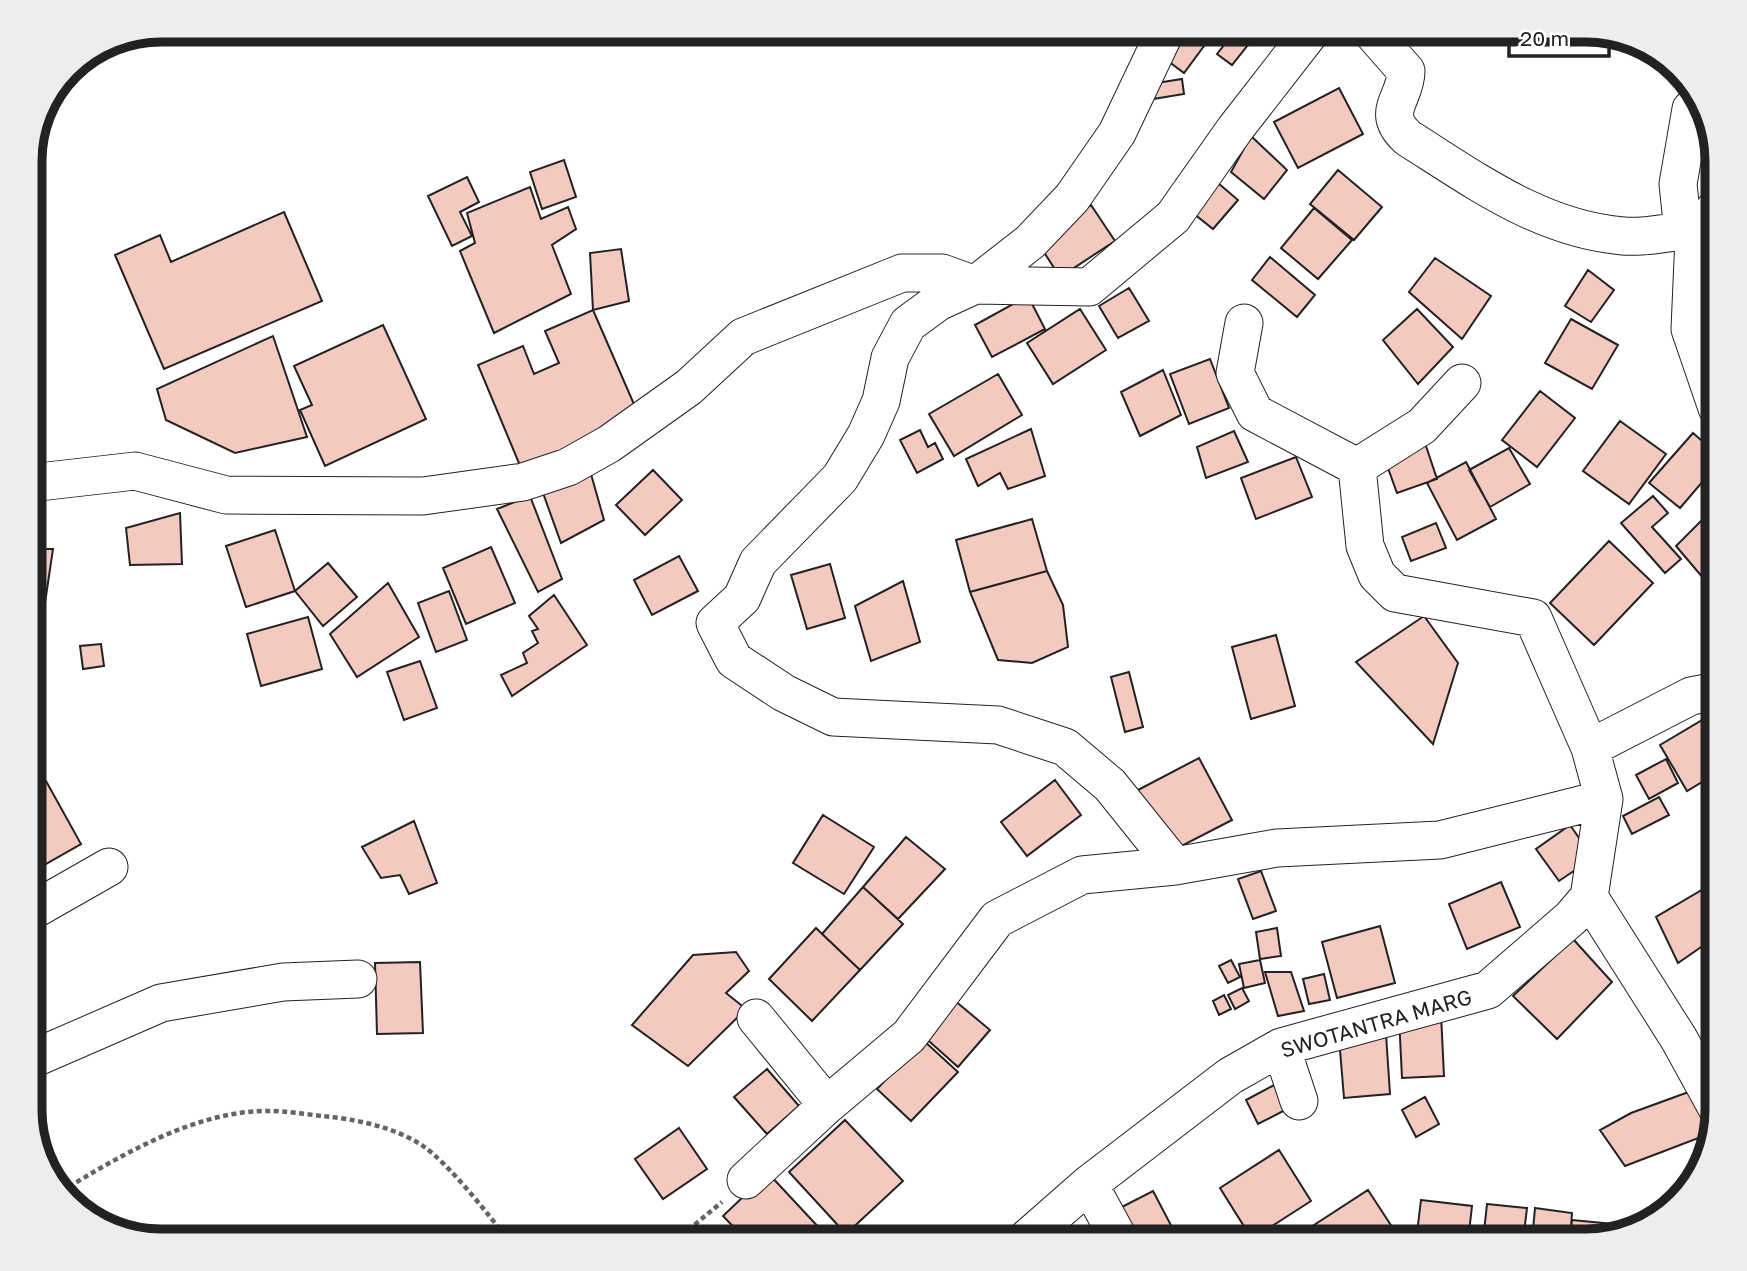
<svg xmlns="http://www.w3.org/2000/svg" width="1747" height="1271" font-family="'Golos Text',sans-serif">
	<style>
		.building { fill: #f3c9c0; stroke: #222; stroke-width: 2 }
		.lines { fill: none; stroke-linecap: round; stroke-linejoin: round }
		.minor-casing { stroke: #222; stroke-width: 39 }
		.path { stroke: #646464; stroke-width: 4.5; stroke-dasharray: 5 3.5; stroke-linecap: butt }
		.minor { stroke: #fff; stroke-width: 37 }
		.labels { text-anchor: middle; dominant-baseline: central; stroke-width: 5; stroke-linejoin: round; paint-order: stroke }
		.street-label { font-size: 21px; fill: #222; stroke: #fff }
		.rim { fill: none; stroke: #222; stroke-width: 9 }
	</style>
	<rect width="100%" height="100%" fill="#fff"/>
	<path class="building" d="M 1236,30 L 1247,30 L 1255,36 L 1232,65 L 1217,54 Z
		M 1188,34 L 1204,46 L 1184,73 L 1168,61 Z
		M 1182,79 L 1184,94 L 1153,99 L 1150,84 Z
		M 1339,88 L 1363,134 L 1298,168 L 1274,122 Z
		M 1251,136 L 1287,170 L 1264,199 L 1231,172 Z
		M 564,160 L 576,197 L 542,209 L 530,172 Z
		M 1338,170 L 1382,207 L 1354,240 L 1310,204 Z
		M 467,177 L 479,202 L 460,212 L 472,236 L 452,246 L 428,196 Z
		M 1218,183 L 1238,200 L 1213,229 L 1193,213 Z
		M 530,187 L 541,219 L 568,207 L 576,229 L 552,245 L 571,294 L 494,333 L 460,251 L 475,243 L 467,213 Z
		M 1091,205 L 1115,241 L 1060,277 L 1036,240 Z
		M 1314,208 L 1352,240 L 1318,279 L 1281,248 Z
		M 284,212 L 322,301 L 164,369 L 115,255 L 160,235 L 171,262 Z
		M 621,249 L 629,301 L 593,310 L 590,253 Z
		M 1270,257 L 1315,295 L 1297,317 L 1252,280 Z
		M 1435,258 L 1491,296 L 1462,339 L 1409,292 Z
		M 1588,270 L 1614,290 L 1591,322 L 1565,306 Z
		M 1129,288 L 1149,321 L 1118,338 L 1099,306 Z
		M 1028,296 L 1045,329 L 992,357 L 975,325 Z
		M 1080,309 L 1106,350 L 1053,384 L 1027,343 Z
		M 1417,309 L 1453,347 L 1418,384 L 1383,340 Z
		M 593,310 L 640,418 L 521,468 L 478,365 L 523,346 L 534,374 L 559,363 L 545,331 Z
		M 1571,319 L 1618,345 L 1592,389 L 1545,363 Z
		M 383,325 L 426,419 L 325,466 L 300,410 L 312,405 L 294,366 Z
		M 273,336 L 307,437 L 235,453 L 166,420 L 157,389 Z
		M 1210,359 L 1229,408 L 1189,424 L 1170,374 Z
		M 1163,370 L 1181,415 L 1140,436 L 1121,392 Z
		M 998,374 L 1022,415 L 954,456 L 929,414 Z
		M 1540,391 L 1575,418 L 1537,467 L 1502,440 Z
		M 1620,421 L 1666,454 L 1629,504 L 1583,471 Z
		M 1031,429 L 1045,476 L 1008,489 L 1000,473 L 978,486 L 966,459 Z
		M 920,430 L 928,447 L 935,443 L 943,459 L 917,473 L 900,440 Z
		M 1234,431 L 1248,462 L 1206,478 L 1197,447 Z
		M 1693,433 L 1717,454 L 1717,465 L 1680,508 L 1649,483 Z
		M 1425,443 L 1437,479 L 1397,493 L 1384,457 Z
		M 1509,448 L 1530,484 L 1490,507 L 1469,470 Z
		M 1296,457 L 1312,497 L 1256,519 L 1241,478 Z
		M 1466,462 L 1496,519 L 1457,540 L 1427,483 Z
		M 589,467 L 604,520 L 561,543 L 543,493 Z
		M 653,470 L 682,500 L 645,535 L 616,505 Z
		M 530,496 L 562,579 L 538,592 L 497,509 Z
		M 1653,496 L 1668,513 L 1652,527 L 1681,559 L 1665,573 L 1621,523 Z
		M 1717,505 L 1717,576 L 1709,585 L 1676,546 Z
		M 180,513 L 182,564 L 130,565 L 126,528 Z
		M 1032,519 L 1047,571 L 970,592 L 956,540 Z
		M 1436,523 L 1446,548 L 1411,561 L 1402,537 Z
		M 275,530 L 295,591 L 246,607 L 226,546 Z
		M 1609,541 L 1653,583 L 1594,645 L 1550,603 Z
		M 491,547 L 515,603 L 466,624 L 443,568 Z
		M 30,549 L 53,549 L 45,603 L 30,599 Z
		M 679,556 L 698,591 L 652,615 L 634,580 Z
		M 328,563 L 357,597 L 323,626 L 295,591 Z
		M 830,564 L 845,618 L 807,629 L 791,575 Z
		M 1047,571 L 1063,605 L 1068,647 L 1032,663 L 998,660 L 970,592 Z
		M 903,581 L 920,642 L 871,661 L 855,606 Z
		M 388,583 L 419,637 L 357,677 L 330,634 Z
		M 449,591 L 467,640 L 436,652 L 418,603 Z
		M 554,595 L 587,645 L 512,696 L 501,675 L 527,663 L 523,653 L 538,643 L 532,631 L 538,629 L 529,616 Z
		M 1424,616 L 1458,663 L 1433,744 L 1356,662 Z
		M 308,617 L 322,669 L 261,686 L 247,634 Z
		M 1276,635 L 1295,706 L 1251,719 L 1232,647 Z
		M 101,644 L 104,666 L 83,669 L 80,646 Z
		M 420,661 L 437,708 L 404,720 L 387,672 Z
		M 1129,672 L 1143,727 L 1125,732 L 1111,677 Z
		M 1704,719 L 1717,742 L 1717,773 L 1687,791 L 1660,745 Z
		M 1199,758 L 1232,820 L 1170,852 L 1138,790 Z
		M 1666,759 L 1678,783 L 1649,799 L 1636,775 Z
		M 1055,780 L 1081,815 L 1027,856 L 1001,822 Z
		M 46,781 L 81,844 L 30,873 L 30,790 Z
		M 1659,797 L 1669,815 L 1632,834 L 1623,816 Z
		M 823,815 L 874,847 L 844,894 L 793,863 Z
		M 414,821 L 437,883 L 409,894 L 400,875 L 381,878 L 362,847 Z
		M 1570,825 L 1593,858 L 1559,881 L 1536,849 Z
		M 906,837 L 945,869 L 898,919 L 863,887 Z
		M 1261,871 L 1276,911 L 1253,919 L 1238,879 Z
		M 1717,881 L 1717,936 L 1678,963 L 1656,917 Z
		M 1501,882 L 1520,927 L 1467,949 L 1449,904 Z
		M 863,887 L 903,924 L 860,970 L 822,934 Z
		M 1380,926 L 1395,983 L 1337,998 L 1322,942 Z
		M 816,928 L 860,970 L 812,1021 L 769,979 Z
		M 1277,928 L 1281,956 L 1260,959 L 1256,932 Z
		M 1573,939 L 1612,982 L 1557,1039 L 1513,996 Z
		M 736,952 L 749,971 L 726,993 L 746,1009 L 688,1066 L 632,1025 L 693,955 Z
		M 1231,960 L 1240,977 L 1228,983 L 1219,966 Z
		M 1260,960 L 1265,983 L 1244,988 L 1239,964 Z
		M 420,962 L 423,1033 L 377,1034 L 375,963 Z
		M 1265,972 L 1291,972 L 1304,1011 L 1278,1016 Z
		M 1324,974 L 1330,1000 L 1309,1004 L 1303,979 Z
		M 1242,988 L 1249,1001 L 1235,1009 L 1228,995 Z
		M 1224,995 L 1231,1009 L 1219,1015 L 1213,1001 Z
		M 954,1000 L 990,1030 L 958,1067 L 921,1034 Z
		M 1441,1014 L 1444,1076 L 1402,1078 L 1399,1017 Z
		M 1386,1034 L 1390,1094 L 1344,1098 L 1339,1038 Z
		M 923,1040 L 958,1072 L 911,1121 L 877,1089 Z
		M 767,1069 L 799,1106 L 767,1134 L 734,1097 Z
		M 1278,1083 L 1291,1107 L 1258,1124 L 1246,1100 Z
		M 1694,1090 L 1713,1122 L 1709,1134 L 1625,1166 L 1600,1130 L 1631,1113 Z
		M 1425,1097 L 1439,1124 L 1416,1137 L 1402,1110 Z
		M 845,1120 L 903,1181 L 846,1234 L 789,1172 Z
		M 679,1128 L 707,1169 L 663,1199 L 635,1159 Z
		M 1279,1150 L 1311,1201 L 1252,1239 L 1220,1188 Z
		M 768,1173 L 823,1232 L 813,1241 L 747,1241 L 723,1216 Z
		M 1368,1190 L 1396,1233 L 1383,1241 L 1321,1241 L 1311,1227 Z
		M 1153,1191 L 1174,1231 L 1154,1241 L 1124,1241 L 1110,1213 Z
		M 1421,1200 L 1472,1206 L 1468,1241 L 1416,1241 Z
		M 1487,1204 L 1527,1208 L 1523,1241 L 1483,1241 Z
		M 1535,1208 L 1572,1213 L 1570,1241 L 1532,1241 Z
		M 1572,1220 L 1623,1225 L 1622,1233 L 1586,1241 L 1570,1241 Z"/>
	<g class="lines">
		<g class="minor-casing">
			<path id="minor" d="M 1166,30 L 1117,133 L 1072,198 L 1030,242 L 975,285 L 938,302 L 908,324 L 890,358 L 881,401 L 866,435 L 840,478 L 758,562 L 742,598 L 715,623 L 734,660 L 784,693 L 833,717 L 998,725 L 1065,747 L 1110,785 L 1175,866
				M 1370,30 L 1406,71 C 1406,99 1379,112 1408,138 C 1476,181 1541,229 1623,236 C 1642,238 1663,233 1683,231
				M 1691,109 L 1678,184 L 1683,231 L 1694,237
				M 1717,206 L 1694,237 L 1690,329 L 1717,408
				M 1244,323 L 1235,373 L 1255,413 L 1357,467 L 1365,546 L 1377,575 L 1395,593 L 1533,618 L 1590,748
				M 1357,467 L 1422,426 L 1462,383
				M 30,483 L 135,471 L 226,495 L 423,496 L 523,482 L 568,467 L 609,444 L 689,387 L 743,337 L 902,273 L 942,273 L 975,285 L 1089,287 L 1173,217 L 1235,129 L 1312,30
				M 1589,897 L 1679,1039 L 1717,1108
				M 30,912 L 109,867
				M 756,1018 L 827,1105
				M 1281,1047 L 1299,1101
				M 30,1060 L 161,1003 L 283,982 L 358,979
				M 746,1180 L 827,1105 L 909,1036 L 997,919 L 1082,875 L 1175,866 L 1277,848 L 1440,840 L 1604,799
				M 1089,1184 L 1120,1241
				M 1024,1241 L 1089,1184 L 1230,1076 L 1281,1047 L 1488,990 L 1571,918 L 1589,897 L 1604,799 L 1590,748 L 1691,696 L 1717,691"/>
		</g>
		<path class="path" d="M 62,1191 C 121,1155 197,1110 269,1111 C 286,1111 304,1114 322,1116 C 355,1119 395,1127 423,1146 C 450,1165 488,1214 509,1241
			M 675,1241 L 722,1202"/>
		<use href="#minor" class="minor"/>
	</g>
	<g class="labels">
		<g class="street-label">
			<text transform="translate(1376 1023) rotate(-16)">SWOTANTRA MARG</text>
		</g>
	</g>
	<path d="M0 0H1747V1271H0ZM161 42H1586A119 119 0 0 1 1705 161V1110A119 119 0 0 1 1586 1229H161A119 119 0 0 1 42 1110V161A119 119 0 0 1 161 42Z" fill="#ededed" fill-rule="evenodd"/>
	<path class="rim" d="M161 42H1586A119 119 0 0 1 1705 161V1110A119 119 0 0 1 1586 1229H161A119 119 0 0 1 42 1110V161A119 119 0 0 1 161 42Z"/>
	<path d="M1509 46v10h100v-10" fill="none" stroke="#222222" stroke-width="3.5"/>
	<text x="1520" y="46" font-size="21" fill="#222222" stroke="#ffffff" stroke-width="5" paint-order="stroke">20 m</text>
</svg>
